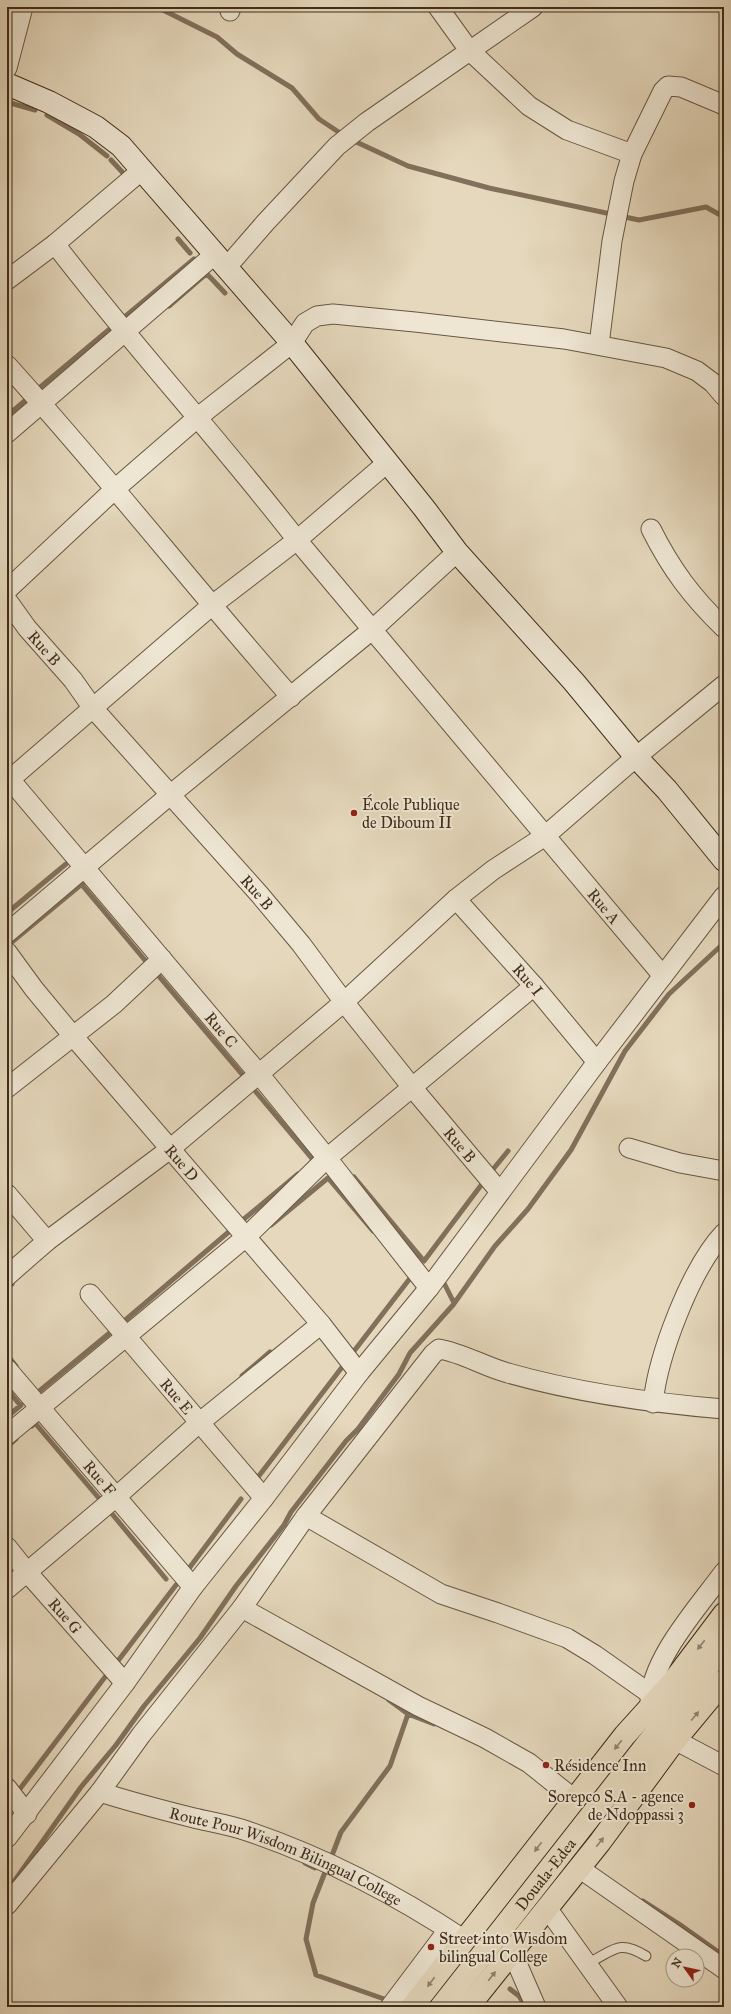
<svg xmlns="http://www.w3.org/2000/svg" width="731" height="2014" font-family="'IM FELL Great Primer',serif">
	<style>
		.lines { fill: none; stroke-linecap: round; stroke-linejoin: round }
		.stream { stroke: #81705b; stroke-width: 5 }
		.lane-casing { stroke: #685743; stroke-width: 11 }
		.street-casing { stroke: #685743; stroke-width: 21 }
		.secondary-casing { stroke: #3f2c1b; stroke-width: 24 }
		.primary-casing { stroke: #3f2c1b; stroke-width: 24 }
		.highway-casing { stroke: #3f2c1b; stroke-width: 24 }
		.lane { stroke: #eee6d3; stroke-width: 9 }
		.street { stroke: #eee6d3; stroke-width: 19 }
		.secondary { stroke: #eee6d3; stroke-width: 22 }
		.primary { stroke: #e5d8bc; stroke-width: 22 }
		.highway { stroke: #e5d8bc; stroke-width: 22 }
		.oneway { fill: #92826c }
		.poi-dot { fill: #8f2418; stroke: #eee6d3; stroke-width: 1.5 }
		.labels { text-anchor: middle; dominant-baseline: central; stroke-width: 4; stroke-linejoin: round; paint-order: stroke }
		.street-label { font-size: 16px; fill: #3f2c1b; stroke: #eee6d3 }
		.poi-label { font-size: 16px; fill: #3f2c1b; stroke: #eee6d3; text-anchor: start }
	</style>
	<rect width="100%" height="100%" fill="#e5d8bc"/>
	<filter id="stains"><feTurbulence type="fractalNoise" baseFrequency=".005" numOctaves="4"/><feColorMatrix values="0 0 0 0 .2 0 0 0 0 .09 0 0 0 0 .02 0 0 0 .5 -.17"/></filter>
	<radialGradient id="worn" r=".72"><stop offset=".6" stop-color="#630" stop-opacity="0"/><stop offset="1" stop-color="#630" stop-opacity=".3"/></radialGradient>
	<g class="lines">
		<path class="stream" d="M 157,7 L 217,37 L 237,54 L 292,88 L 319,119 L 343,135
			M 7,102 L 35,110
			M 47,115 L 79,134 L 107,156
			M 352,140 L 408,166 L 489,188 L 639,220 L 706,207 L 724,217
			M 111,160 L 125,175
			M 178,239 L 190,253
			M 208,275 L 225,293
			M 169,306 L 206,274
			M 121,320 L 194,259
			M 38,389 L 111,328
			M 7,405 L 12,411
			M 7,416 L 27,399
			M 82,885 L 149,965
			M 7,913 L 66,864
			M 7,946 L 83,883
			M 157,974 L 246,1079
			M 256,1092 L 314,1161
			M 490,1173 L 508,1151
			M 354,1177 L 424,1261 L 485,1180
			M 238,1224 L 298,1174
			M 271,1225 L 328,1178 L 373,1231
			M 443,1281 L 453,1301
			M 7,1288 L 12,1284
			M 123,1322 L 231,1230
			M 7,1355 L 16,1366
			M 351,1355 L 411,1277 L 409,1274
			M 242,1376 L 270,1352
			M 7,1389 L 20,1405
			M 37,1393 L 112,1331
			M 7,1417 L 21,1405
			M 32,1426 L 35,1423 L 103,1503
			M 7,1447 L 16,1439
			M 255,1481 L 346,1362
			M 108,1509 L 166,1579
			M 187,1571 L 241,1499
			M 114,1666 L 176,1585
			M 389,1700 L 408,1714 L 434,1724
			M 16,1794 L 105,1677
			M 331,1858 L 341,1832 L 390,1766 L 408,1714
			M 305,1863 L 315,1868
			M 327,1867 L 313,1903 L 306,1939 L 316,1975 L 387,2000
			M 13,1883 L 81,1787 L 116,1745 L 144,1706 L 200,1638 L 236,1586 L 284,1525 L 291,1512 L 346,1441 L 358,1429 L 399,1374 L 410,1353 L 453,1305 L 495,1246 L 528,1209 L 571,1150 L 625,1051 L 669,994 L 724,943
			M 643,1901 L 679,1924 L 724,1956
			M 510,1989 L 519,1996 L 526,2007"/>
		<g class="lane-casing">
			<path id="lane" d="M 586,1964 C 613,1952 617,1938 646,1956"/>
		</g>
		<g class="street-casing">
			<g id="street">
				<path d="M 438,7 L 469,50 L 529,106 L 567,130 L 632,154"/>
				<path d="M 230,11 L 231,7"/>
				<path d="M 7,68 L 23,7"/>
				<path id="s1" d="M 55,244 C 132,345 219,439 297,540 L 663,976"/>
				<path d="M 226,268 L 265,223 L 337,146 L 367,122 L 533,7"/>
				<path d="M 7,280 L 55,244 L 142,170"/>
				<path d="M 599,345 L 612,241 L 624,181 L 632,154 L 663,91 L 668,86 L 681,87 L 724,105"/>
				<path d="M 7,365 C 105,473 195,588 291,697"/>
				<path d="M 7,433 L 214,255"/>
				<path d="M 651,529 C 671,569 692,597 724,628"/>
				<path d="M 7,590 L 115,489 L 197,418 L 292,343 L 305,323 L 317,316 L 333,314 L 415,322 L 564,339 L 666,358 L 697,371 L 713,383 L 724,396"/>
				<path id="s2" d="M 7,600 L 27,628 L 73,680 L 92,707 L 260,895 L 301,944 L 344,1002 L 411,1086 L 500,1192"/>
				<path id="s3" d="M 7,776 L 259,1074 L 327,1158 L 429,1288"/>
				<path d="M 7,782 L 211,606 L 297,540 L 388,462"/>
				<path id="s4" d="M 456,899 L 534,986 L 597,1062"/>
				<path d="M 7,933 L 170,795 L 373,629 L 457,552"/>
				<path id="s5" d="M 7,952 L 34,989 L 73,1036 L 321,1324 L 359,1373"/>
				<path d="M 7,1088 L 114,1004 L 162,959"/>
				<path d="M 629,1148 L 680,1163 L 724,1171"/>
				<path d="M 7,1194 L 47,1241"/>
				<path d="M 7,1276 L 47,1241 L 170,1149 L 344,1002 L 456,899 L 493,870 L 545,836 L 636,757 L 724,685"/>
				<path id="s6" d="M 90,1294 L 264,1498"/>
				<path id="s7" d="M 7,1369 L 193,1587"/>
				<path d="M 653,1403 C 658,1355 691,1268 724,1233"/>
				<path d="M 7,1435 L 246,1237 L 327,1158 L 534,986"/>
				<path d="M 306,1516 L 441,1594 L 498,1613 L 567,1638 L 595,1655 L 649,1693"/>
				<path id="s8" d="M 7,1547 L 27,1572 L 125,1683"/>
				<path d="M 7,1589 L 116,1497 L 199,1423 L 321,1324"/>
				<path d="M 242,1608 L 418,1706 L 485,1738 L 529,1763 L 574,1799"/>
				<path d="M 650,1704 C 649,1661 699,1606 724,1572"/>
				<path d="M 675,1740 L 724,1766"/>
				<path d="M 7,1788 L 27,1814"/>
				<path id="s9" d="M 100,1792 C 131,1802 162,1810 194,1818 C 211,1822 230,1825 247,1831 C 324,1857 395,1894 463,1939"/>
				<path d="M 7,1838 L 125,1683 L 193,1587 L 264,1498 L 359,1373 L 429,1288 L 597,1062 L 724,896"/>
				<path d="M 579,1868 L 724,1969"/>
				<path d="M 7,1905 L 100,1792 L 141,1735 L 242,1608 L 306,1516 L 433,1354 L 439,1349 C 463,1353 485,1367 508,1373 C 578,1393 651,1403 724,1409"/>
				<path d="M 547,1908 L 618,2007"/>
				<path d="M 512,1952 L 536,2007"/>
				<path d="M 390,2007 L 448,1930"/>
			</g>
		</g>
		<g class="secondary-casing">
			<path id="secondary" d="M 7,84 L 49,102 L 96,127 L 121,146 L 292,343 L 424,508 L 457,552 L 574,682 L 636,757 L 667,790 L 724,860"/>
		</g>
		<g class="primary-casing">
			<path id="primary" d="M 412,2007 L 625,1735 L 672,1683 L 724,1614
				M 468,2007 L 600,1842 L 675,1740 L 724,1681"/>
		</g>
		<g class="highway-casing">
			<g id="highway">
				<path id="s10" d="M 441,2007 L 724,1646"/>
			</g>
		</g>
		<use href="#lane" class="lane"/>
		<use href="#street" class="street"/>
		<use href="#secondary" class="secondary"/>
		<use href="#primary" class="primary"/>
		<use href="#highway" class="highway"/>
	</g>
	<defs><path id="oneway-solid" d="M-6-.8H1V-3.2L6.5 0L1 3.2V.8H-6Z"/></defs>
	<g class="oneway">
		<use href="#oneway-solid" transform="translate(701 1645) rotate(128)"/>
		<use href="#oneway-solid" transform="translate(695 1716) rotate(-50)"/>
		<use href="#oneway-solid" transform="translate(618 1745) rotate(128)"/>
		<use href="#oneway-solid" transform="translate(600 1842) rotate(-52)"/>
		<use href="#oneway-solid" transform="translate(538 1847) rotate(127)"/>
		<use href="#oneway-solid" transform="translate(492 1976) rotate(-52)"/>
		<use href="#oneway-solid" transform="translate(431 1982) rotate(127)"/>
	</g>
	<g class="poi-dot">
		<circle cx="354" cy="813" r="4"/>
		<circle cx="546" cy="1765" r="4"/>
		<circle cx="692" cy="1805" r="4"/>
		<circle cx="431" cy="1947" r="4"/>
	</g>
	<g class="labels">
		<g class="street-label">
			<text stroke="none"><textPath href="#s2" startOffset="61">Rue B</textPath></text>
			<text stroke="none"><textPath href="#s2" startOffset="385">Rue B</textPath></text>
			<text stroke="none"><textPath href="#s1" startOffset="860">Rue A</textPath></text>
			<text stroke="none"><textPath href="#s4" startOffset="108">Rue I</textPath></text>
			<text stroke="none"><textPath href="#s3" startOffset="332">Rue C</textPath></text>
			<text stroke="none"><textPath href="#s2" startOffset="709">Rue B</textPath></text>
			<text stroke="none"><textPath href="#s5" startOffset="274">Rue D</textPath></text>
			<text stroke="none"><textPath href="#s6" startOffset="134">Rue E</textPath></text>
			<text stroke="none"><textPath href="#s7" startOffset="143">Rue F</textPath></text>
			<text stroke="none"><textPath href="#s8" startOffset="90">Rue G</textPath></text>
			<text stroke="none"><textPath href="#s9" startOffset="197">Route Pour Wisdom Bilingual College</textPath></text>
			<text stroke="none"><textPath href="#s10" startOffset="169">Douala-Edea</textPath></text>
		</g>
		<g class="poi-label">
			<text x="362" y="804">École Publique<tspan x="362" dy="18">de Diboum II</tspan></text>
			<text x="554" y="1765">Résidence Inn</text>
			<text x="684" y="1796" text-anchor="end">Sorepco S.A - agence<tspan x="684" dy="18">de Ndoppassi 3</tspan></text>
			<text x="439" y="1938">Street into Wisdom<tspan x="439" dy="18">bilingual College</tspan></text>
		</g>
	</g>
	<rect width="731" height="2014" fill="none" stroke="#e5d8bc" stroke-width="24"/>
	<rect x="8" y="8" width="715" height="1998" fill="none" stroke="#3f2c1b" stroke-width="2"/>
	<rect x="12" y="12" width="707" height="1990" fill="none" stroke="#3f2c1b"/>
	<g transform="translate(685 1968) rotate(303)"><circle r="19" fill="#eee6d3" stroke="#a89c89"/>
	<path d="M0-3L7 15L0 10L-7 15Z" fill="#8f2418"/>
	<text y="-6" font-size="11" font-weight="bold" text-anchor="middle" fill="#3f2c1b">N</text>
	</g>
	<rect width="100%" height="100%" filter="url(#stains)"/>
	<rect width="100%" height="100%" fill="url(#worn)"/>
</svg>
